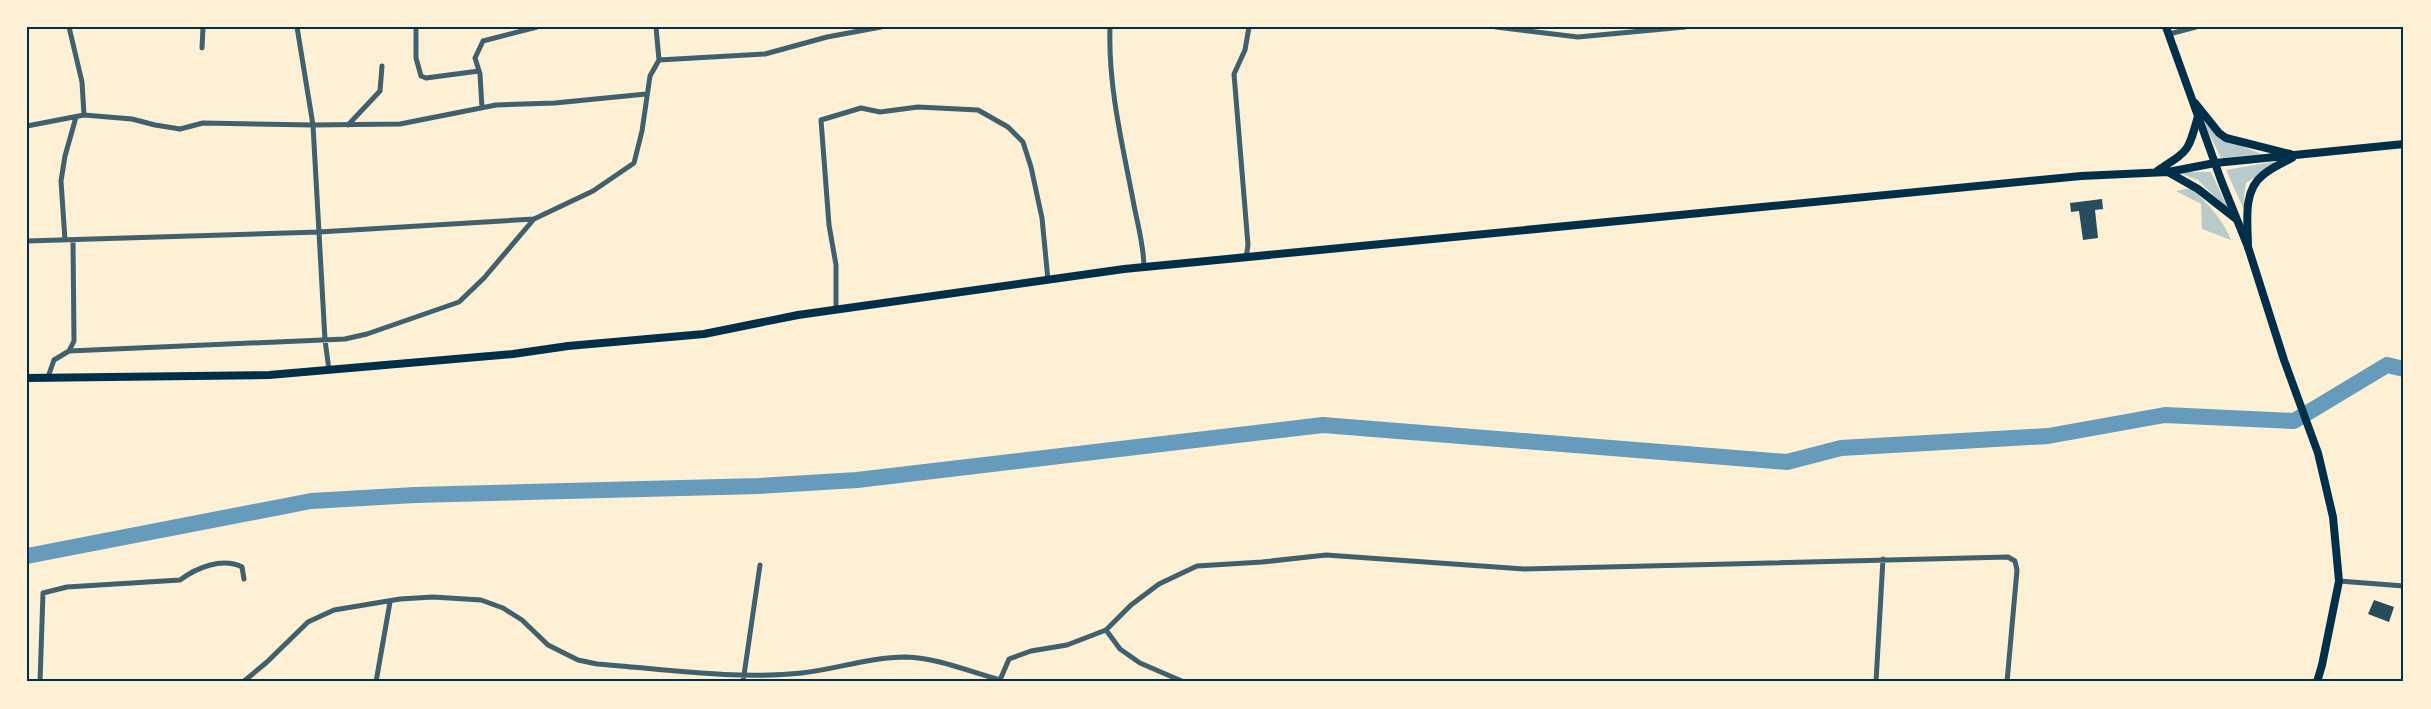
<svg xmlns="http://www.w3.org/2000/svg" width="2431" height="709" font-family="Lato,sans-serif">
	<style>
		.green { fill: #b9caca }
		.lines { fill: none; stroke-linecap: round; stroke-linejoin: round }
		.river { stroke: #669bbc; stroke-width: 16 }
		.building { fill: #264d5e }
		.minor { stroke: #3f606c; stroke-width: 5 }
		.secondary { stroke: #003049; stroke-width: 8 }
		.primary { stroke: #003049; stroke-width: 8 }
		.neatline { fill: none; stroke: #003049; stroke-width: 2 }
	</style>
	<rect width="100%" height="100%" fill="#fdf0d5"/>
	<path class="green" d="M 2204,123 L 2223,138 L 2261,154 L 2221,158 Z
		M 2278,161 L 2246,183 L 2244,196 L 2245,212 L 2226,170 Z
		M 2177,172 L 2211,172 L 2229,211 L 2198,180 Z
		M 2191,188 C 2208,204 2222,218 2231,240 L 2202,229 L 2201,204 L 2176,191 Z"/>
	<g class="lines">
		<path class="river" d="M 27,556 L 311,501 L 415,495 L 759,486 L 857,480 L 1323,425 L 1787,462 L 1841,448 L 2048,436 L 2165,415 L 2294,421 L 2387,365 L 2404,369"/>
	</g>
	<path class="building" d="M 2102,199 L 2103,209 L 2095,210 L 2098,238 L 2083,240 L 2079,211 L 2071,212 L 2070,203 Z
		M 2374,600 L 2394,607 L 2389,622 L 2368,614 Z"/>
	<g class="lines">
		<path class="minor" d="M 69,27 L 82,82 L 84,115
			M 297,27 L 313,125 L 325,340 L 329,370
			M 1110,27 C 1108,85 1122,143 1133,200 C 1137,223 1144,244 1144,268
			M 1496,27 L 1578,37 L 1685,27
			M 416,29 L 416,58 L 421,76 L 426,78 L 479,71
			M 2169,34 L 2196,27
			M 202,48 L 203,27
			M 659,60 L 765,54 L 827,37 L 881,27
			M 482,108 L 480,74 L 475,58 L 483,41 L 537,27
			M 348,125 L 380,91 L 382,66
			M 27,126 L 84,115 L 132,119 L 155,125 L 180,129 L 203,123 L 313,125 L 400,124 L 496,105 L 555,103 L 646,94
			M 65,240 L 61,181 L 65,156 L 76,117
			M 27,241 L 319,232 L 534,219 L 593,191 L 634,163 L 642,131 L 650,76 L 659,60 L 656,27
			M 1246,258 L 1248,245 L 1234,74 L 1245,50 L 1249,27
			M 836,309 L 836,265 L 829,225 L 821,120 L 861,108 L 880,112 L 918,107 L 978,110 L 1008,127 L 1023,142 L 1031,167 L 1042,218 L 1048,280
			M 69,351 L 345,339 L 367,334 L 459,302 L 484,278 L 534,219
			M 48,377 L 54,360 L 69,351 L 74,341 L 73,240
			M 2339,581 L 2404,586
			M 1106,630 L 1120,649 L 1140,663 L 1184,682
			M 1000,680 L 1009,659 L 1031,651 L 1067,645 L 1106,630 L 1131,605 L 1159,584 L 1197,566 L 1262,562 L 1326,555 L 1524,569 L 2008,557 L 2015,561 L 2017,570 L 2007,682
			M 40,682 L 43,593 L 67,587 L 180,580 C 196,568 222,557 242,567 L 244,579
			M 243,682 L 267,662 L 308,622 L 334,610 L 400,599 L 433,597 L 481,600 L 503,608 L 522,620 L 548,645 L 578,660 L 597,664 C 664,669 735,680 802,673 C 837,669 870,657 906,657 C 941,658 974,674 1008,682
			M 376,682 L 390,602
			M 743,682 L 760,565
			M 1876,682 L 1883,559"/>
		<path class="secondary" d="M 2166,27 L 2221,180 L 2248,247 L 2284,360 L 2318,453 L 2333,517 L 2339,581 L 2322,665 L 2317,682"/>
		<path class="primary" d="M 2195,103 L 2219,133 L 2226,138 L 2290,154
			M 2157,171 C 2189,150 2188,153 2198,116
			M 2168,172 L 2198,189 L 2235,218
			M 2248,247 C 2248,224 2242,191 2263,175 C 2271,168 2282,163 2292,158
			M 27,378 L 269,375 L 513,354 L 568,346 L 704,334 L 798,315 L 1124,269 L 2081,176 L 2168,172 L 2215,163 L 2404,144"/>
	</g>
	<rect width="2431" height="709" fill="none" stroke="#fdf0d5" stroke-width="57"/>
	<rect x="28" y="28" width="2374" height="652" class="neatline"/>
</svg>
